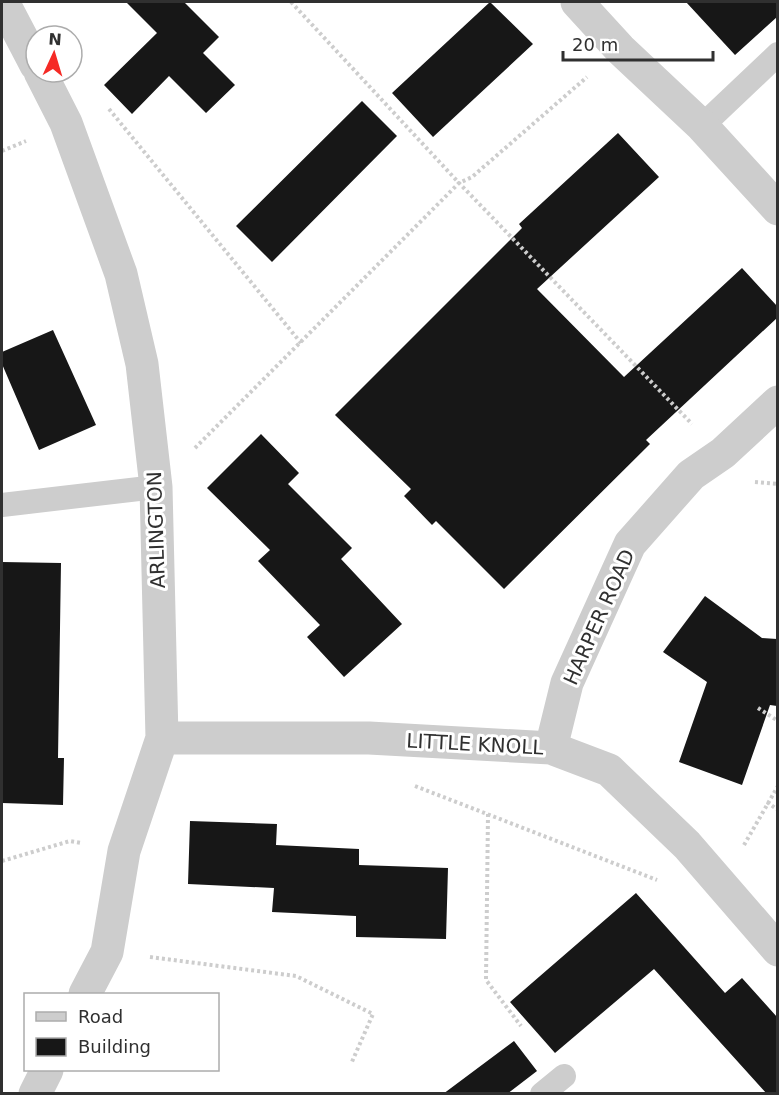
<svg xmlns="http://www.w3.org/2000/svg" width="779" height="1095" font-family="'DejaVu Sans',sans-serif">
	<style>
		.building { fill: #171717 }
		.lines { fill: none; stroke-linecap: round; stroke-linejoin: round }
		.path { stroke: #cdcdcd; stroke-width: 4; stroke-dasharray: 3 3; stroke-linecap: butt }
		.lane { stroke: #cdcdcd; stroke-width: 24 }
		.street { stroke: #cdcdcd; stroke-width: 33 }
		.labels { text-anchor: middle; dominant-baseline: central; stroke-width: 6; stroke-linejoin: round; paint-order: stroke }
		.street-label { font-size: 20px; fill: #303030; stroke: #fff }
	</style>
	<rect width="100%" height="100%" fill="#fff"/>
	<path class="building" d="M 126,2 L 184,2 L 219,37 L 203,53 L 235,85 L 206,113 L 169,76 L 132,114 L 104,85 L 157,33 Z
		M 490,2 L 533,44 L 433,137 L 392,93 Z
		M 686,2 L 777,2 L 777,17 L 735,55 Z
		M 362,101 L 397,136 L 272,262 L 236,226 Z
		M 618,133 L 659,177 L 537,289 L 624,377 L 742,268 L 777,306 L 777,318 L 646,440 L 650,444 L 504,589 L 436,521 L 432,525 L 404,496 L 411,489 L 335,415 L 522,228 L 519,224 Z
		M 53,330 L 96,425 L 39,450 L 2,364 L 2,352 Z
		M 261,434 L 299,473 L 288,484 L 352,548 L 341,559 L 402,624 L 344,677 L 307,637 L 320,625 L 258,561 L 270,550 L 207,488 Z
		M 2,562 L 61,563 L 58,758 L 64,758 L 63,805 L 2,803 Z
		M 705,596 L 762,638 L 777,639 L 777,706 L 770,705 L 742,785 L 679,762 L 707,682 L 663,652 Z
		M 190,821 L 277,824 L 276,845 L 359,849 L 359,865 L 448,868 L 446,939 L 356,937 L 356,916 L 272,912 L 274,888 L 188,884 Z
		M 636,893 L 725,993 L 742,978 L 777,1017 L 777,1094 L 767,1094 L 654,969 L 555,1053 L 510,1002 Z
		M 514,1041 L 537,1071 L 507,1094 L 443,1094 Z"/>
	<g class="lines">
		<path class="path" d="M 291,2 L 459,183 L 692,424
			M 109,109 L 301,343
			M 2,151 L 26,141
			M 195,448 L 459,183 L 472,177 L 587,77
			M 755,482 L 778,484
			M 758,708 L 778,721
			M 415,786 L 657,880
			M 767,802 L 778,810
			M 488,814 L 486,980 L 521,1026
			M 744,845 L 778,786
			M 2,861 L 70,841 L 81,843
			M 150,957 L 296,976 L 373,1014 L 351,1064"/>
		<path class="lane" d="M 702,126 L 778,54
			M 2,505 L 156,487
			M 542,1094 L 564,1076"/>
		<path class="street" d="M 3,2 L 36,65
			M 577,2 L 620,49 L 702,126 L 778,209
			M 40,72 L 66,123 L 121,274 L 142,364 L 156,487 L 162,738 L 124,851 L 107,952 L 85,994
			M 162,738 L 369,738 L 551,748 L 609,770 L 687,845 L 778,950
			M 551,748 L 567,683 L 630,544 L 691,475 L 723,453 L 778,402
			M 35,1094 L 47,1070"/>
	</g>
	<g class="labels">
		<g class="street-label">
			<text transform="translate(156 530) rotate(-92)">ARLINGTON</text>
			<text transform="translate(599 617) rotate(-66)">HARPER ROAD</text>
			<text transform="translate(475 744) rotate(3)">LITTLE KNOLL</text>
		</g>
	</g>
	<rect width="779" height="1095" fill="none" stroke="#303030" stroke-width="6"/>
	<rect x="24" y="993" width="195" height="78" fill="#ffffff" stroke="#acacac" stroke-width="1.5"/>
	<rect x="36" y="1012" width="30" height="9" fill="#cdcdcd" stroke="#acacac" stroke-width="1.5"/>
	<text x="78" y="1023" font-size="18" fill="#303030">Road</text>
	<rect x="36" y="1038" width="30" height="18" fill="#171717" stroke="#acacac" stroke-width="1.5"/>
	<text x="78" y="1053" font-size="18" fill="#303030">Building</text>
	<g transform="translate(54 54) rotate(4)"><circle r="28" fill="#ffffff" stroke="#acacac" stroke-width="1.5"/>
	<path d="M0-4.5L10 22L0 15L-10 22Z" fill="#f52a25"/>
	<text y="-9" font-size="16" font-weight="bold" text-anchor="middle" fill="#303030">N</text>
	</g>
	<path d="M563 51v9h150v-9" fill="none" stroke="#303030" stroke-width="3"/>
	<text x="572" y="51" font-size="18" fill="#303030" stroke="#ffffff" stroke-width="4.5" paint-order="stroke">20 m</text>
</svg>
